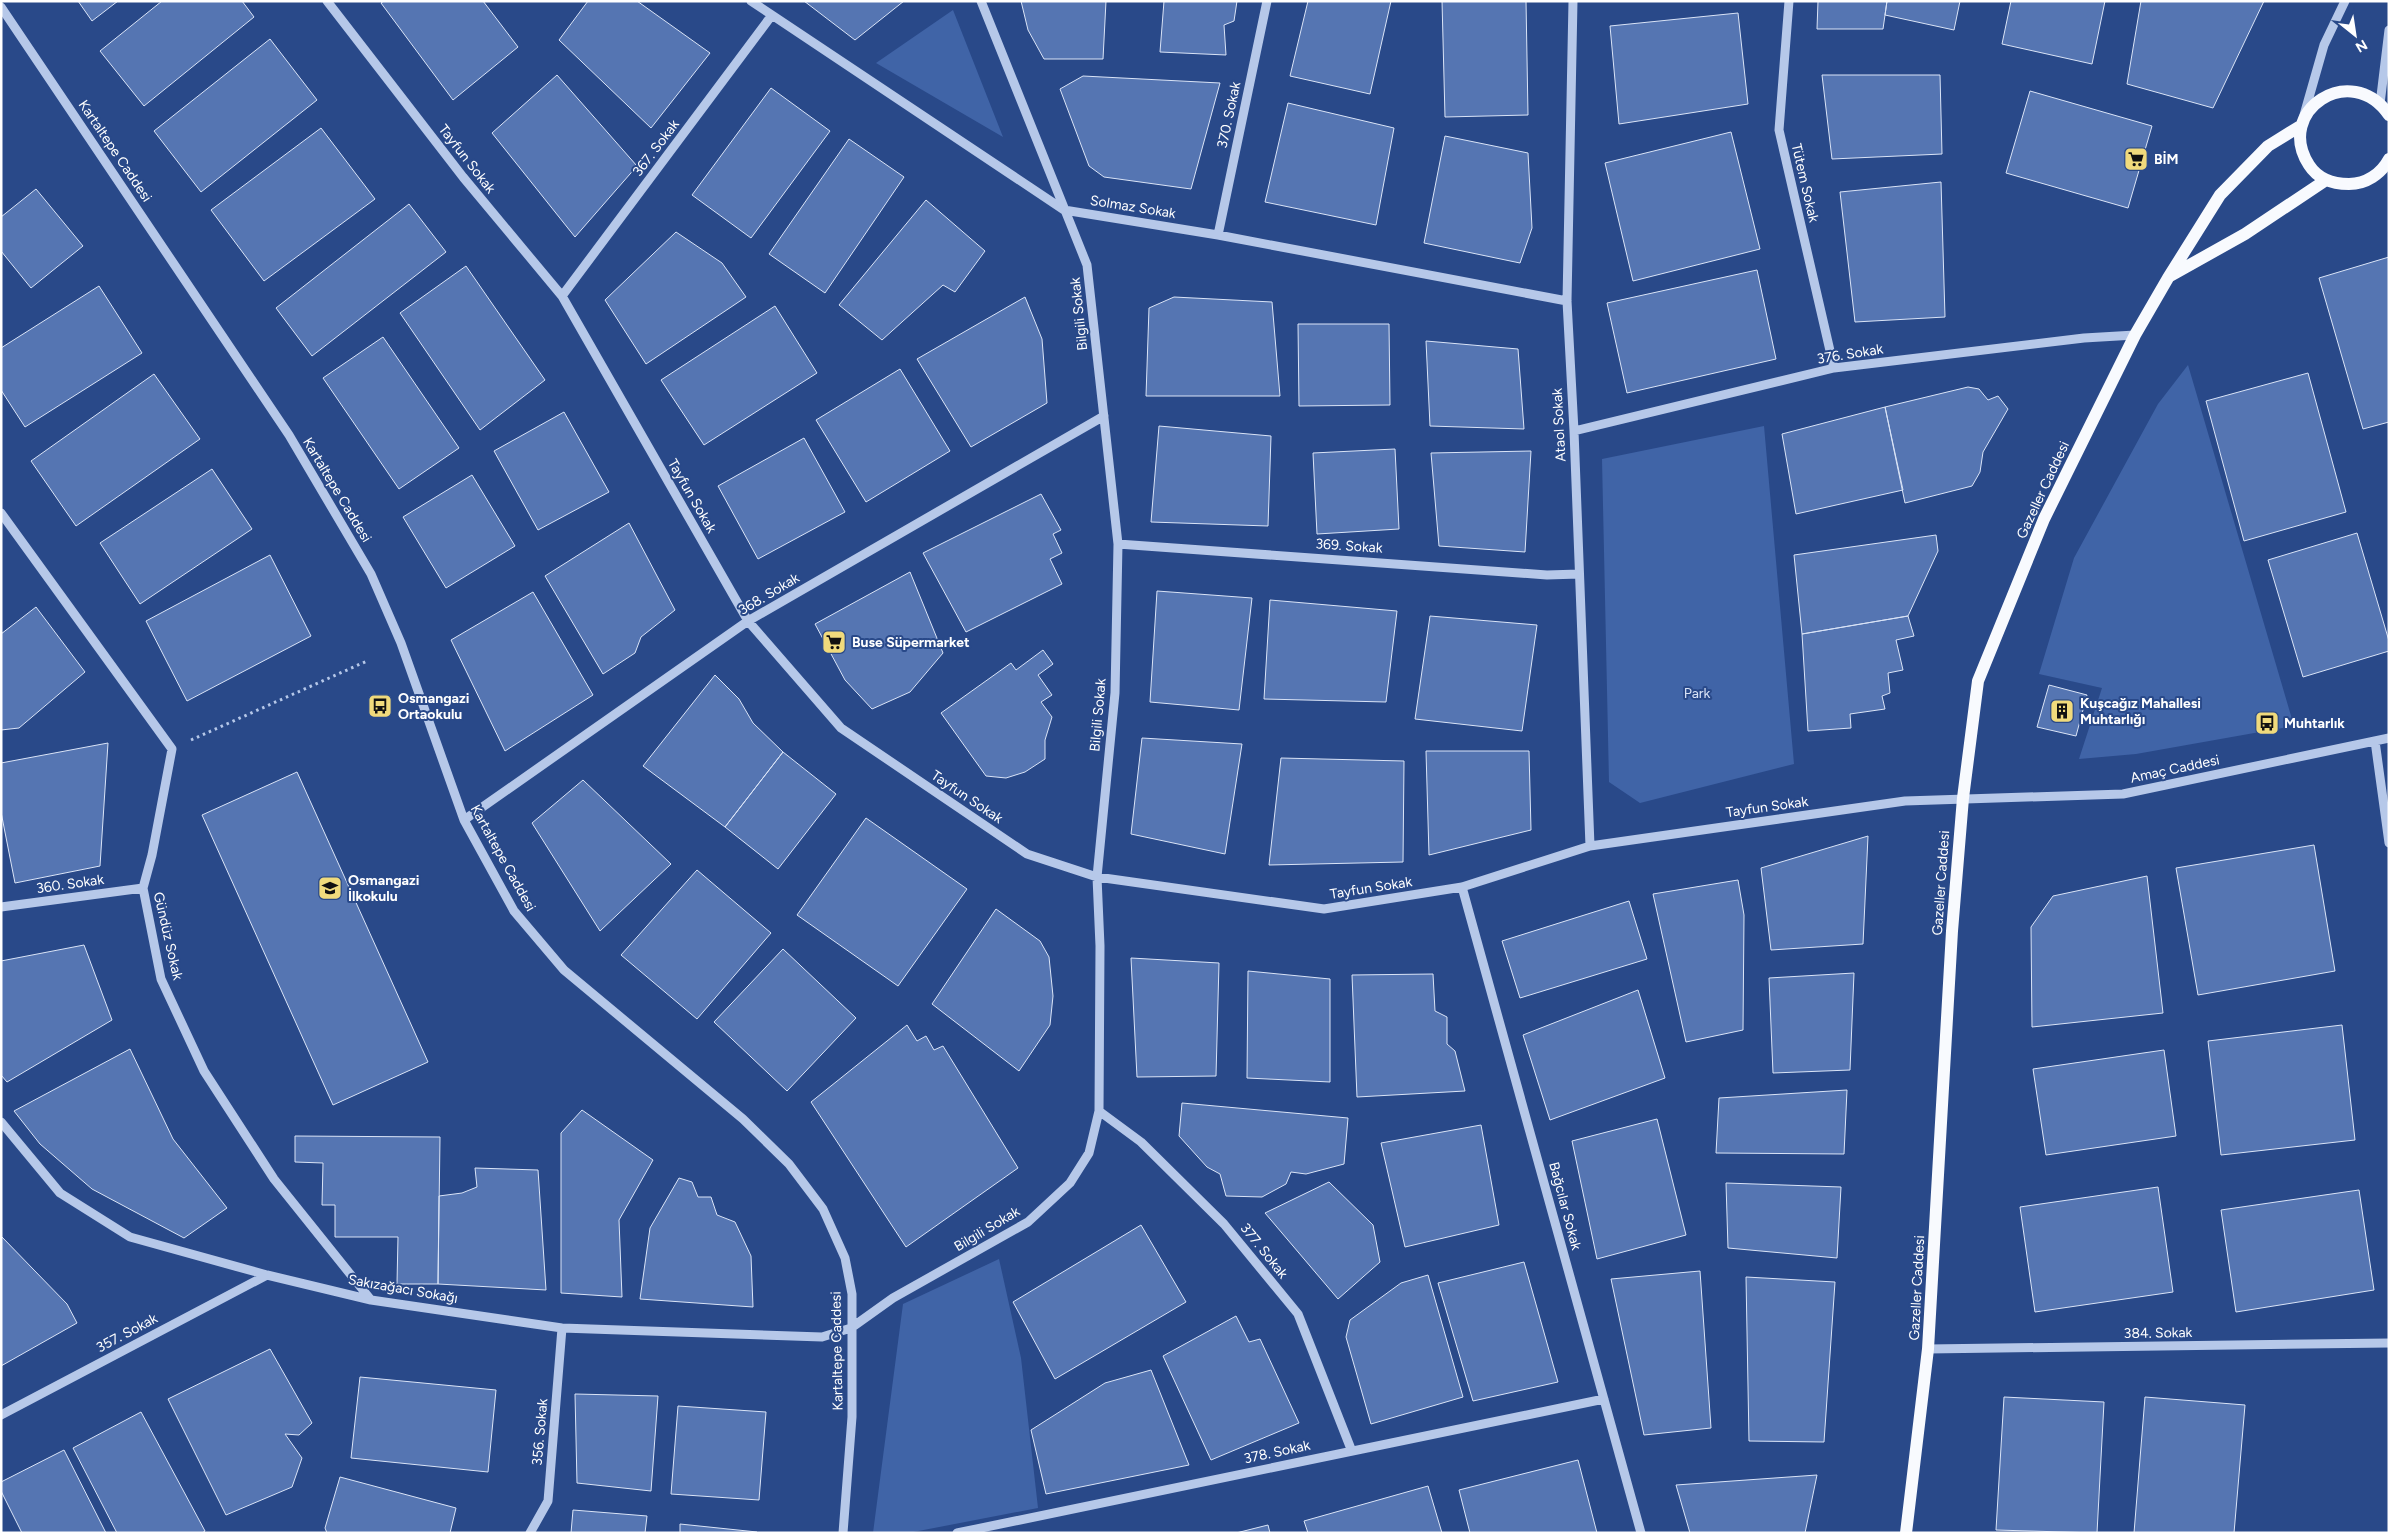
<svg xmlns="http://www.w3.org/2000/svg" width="2390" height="1534" font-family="Figtree,sans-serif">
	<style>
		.green { fill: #4064a7 }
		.building { fill: #5575b2; stroke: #dae4f7 }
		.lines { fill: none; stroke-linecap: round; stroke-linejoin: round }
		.path { stroke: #b6c8e9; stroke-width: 3; stroke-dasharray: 2.5 4; stroke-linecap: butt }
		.minor { stroke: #b6c8e9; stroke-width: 9 }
		.major { stroke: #f8fafe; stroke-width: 12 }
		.labels { text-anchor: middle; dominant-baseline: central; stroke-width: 4; stroke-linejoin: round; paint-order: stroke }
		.street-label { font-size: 14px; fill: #fff; stroke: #294989 }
		.poi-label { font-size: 14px; font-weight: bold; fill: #fff; stroke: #294989; text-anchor: start }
		.park-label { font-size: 14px; fill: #dae4f7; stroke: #294989 }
	</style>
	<rect width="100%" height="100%" fill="#294989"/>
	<path class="green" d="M 953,10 L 1003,137 L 876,63 Z
		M 2188,365 L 2294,726 L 2136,754 L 2079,759 L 2102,688 L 2039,674 L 2074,558 L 2158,404 Z
		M 1764,426 L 1794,764 L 1640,803 L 1609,782 L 1602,459 Z
		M 999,1259 L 1021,1358 L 1038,1508 L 908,1533 L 873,1533 L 903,1304 Z"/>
	<path class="building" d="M 78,1 L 118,1 L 92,21 Z
		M 162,1 L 242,1 L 254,17 L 144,106 L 100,51 Z
		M 384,1 L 483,1 L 518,47 L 453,100 L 381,3 Z
		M 588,1 L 637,1 L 710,53 L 651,128 L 559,40 Z
		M 804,1 L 904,1 L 855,40 Z
		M 1021,1 L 1106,1 L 1103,59 L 1044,59 L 1028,30 Z
		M 1164,1 L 1237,1 L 1234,21 L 1224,25 L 1226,55 L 1160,52 Z
		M 1308,1 L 1391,1 L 1370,94 L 1290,76 Z
		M 1442,1 L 1526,1 L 1528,115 L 1445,117 Z
		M 1818,1 L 1887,1 L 1883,29 L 1817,29 Z
		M 1887,1 L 1960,1 L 1954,30 L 1885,15 Z
		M 2011,1 L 2105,1 L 2092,64 L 2002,44 Z
		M 2141,1 L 2264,1 L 2213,108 L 2127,84 Z
		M 1738,13 L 1748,104 L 1619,124 L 1610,26 Z
		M 270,39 L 317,100 L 201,192 L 154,131 Z
		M 557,75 L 637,166 L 575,237 L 492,133 Z
		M 1822,75 L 1940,75 L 1942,154 L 1832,159 Z
		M 1083,76 L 1220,83 L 1191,189 L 1104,177 L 1089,166 L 1060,89 Z
		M 771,88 L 830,131 L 751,238 L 692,195 Z
		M 2030,91 L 2152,126 L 2128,208 L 2006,173 Z
		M 1288,103 L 1394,128 L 1376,225 L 1265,202 Z
		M 321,128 L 375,199 L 264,281 L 211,210 Z
		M 1731,132 L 1760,249 L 1633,281 L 1605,163 Z
		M 1445,136 L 1528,153 L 1532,228 L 1520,263 L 1424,243 Z
		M 849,139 L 904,177 L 825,293 L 769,254 Z
		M 1941,182 L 1945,317 L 1855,322 L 1840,192 Z
		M 36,189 L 83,246 L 31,288 L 1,251 L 1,217 Z
		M 926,200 L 985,251 L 955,292 L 943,285 L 882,340 L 839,305 Z
		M 409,204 L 446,252 L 312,356 L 276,308 Z
		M 676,232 L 722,263 L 746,297 L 646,364 L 605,300 Z
		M 2389,257 L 2389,422 L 2363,429 L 2319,278 Z
		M 466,266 L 545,380 L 480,430 L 400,313 Z
		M 1757,270 L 1776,359 L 1627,393 L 1607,303 Z
		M 99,286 L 142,353 L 25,427 L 1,390 L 1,348 Z
		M 1025,297 L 1042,339 L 1047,403 L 971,447 L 917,359 Z
		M 1174,297 L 1272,302 L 1280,396 L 1146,396 L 1149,308 Z
		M 775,306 L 817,373 L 704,445 L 661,380 Z
		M 1298,324 L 1389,324 L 1390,405 L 1299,406 Z
		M 383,337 L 459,448 L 399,489 L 323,378 Z
		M 1426,341 L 1518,349 L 1524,429 L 1430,426 Z
		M 900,369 L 950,451 L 866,502 L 816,420 Z
		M 2308,373 L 2346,512 L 2244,541 L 2206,401 Z
		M 154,374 L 200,439 L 76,526 L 31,461 Z
		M 1968,387 L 1979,389 L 1988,400 L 1998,396 L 2008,409 L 1983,452 L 1980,472 L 1972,486 L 1905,503 L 1885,407 Z
		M 1885,407 L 1903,490 L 1796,514 L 1782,434 Z
		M 564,412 L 609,492 L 538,530 L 494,451 Z
		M 1159,426 L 1271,436 L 1268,526 L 1151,522 Z
		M 804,438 L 845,512 L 758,559 L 718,486 Z
		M 1395,449 L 1399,529 L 1317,534 L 1313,453 Z
		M 1531,451 L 1525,552 L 1439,546 L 1431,453 Z
		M 212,469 L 252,529 L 140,604 L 100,543 Z
		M 472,475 L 515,546 L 446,588 L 403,517 Z
		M 1041,494 L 1061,530 L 1053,534 L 1062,553 L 1050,559 L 1062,584 L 966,632 L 923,553 Z
		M 629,523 L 675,610 L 641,637 L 635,653 L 603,674 L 545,576 Z
		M 2357,533 L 2389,641 L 2389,651 L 2303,677 L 2268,560 Z
		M 1936,535 L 1938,551 L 1908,616 L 1802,634 L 1794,555 Z
		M 270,555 L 311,636 L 187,701 L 146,621 Z
		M 910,572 L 943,653 L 910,692 L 872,709 L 845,680 L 815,624 Z
		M 1157,591 L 1252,598 L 1239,710 L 1150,702 Z
		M 533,592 L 593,695 L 505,751 L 451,640 Z
		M 1270,600 L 1397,611 L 1386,702 L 1264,699 Z
		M 36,607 L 85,672 L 19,728 L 1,730 L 1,634 Z
		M 1430,616 L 1537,625 L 1522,731 L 1415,719 Z
		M 1908,616 L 1914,636 L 1896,640 L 1903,670 L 1888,673 L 1890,693 L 1882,696 L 1885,709 L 1850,714 L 1851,728 L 1808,731 L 1802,634 Z
		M 1043,650 L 1053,664 L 1038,675 L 1052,695 L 1041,702 L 1052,717 L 1045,740 L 1045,759 L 1025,772 L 1006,778 L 986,776 L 941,713 L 1011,663 L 1016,670 Z
		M 715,675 L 739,699 L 753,723 L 783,752 L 725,827 L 643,766 Z
		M 2049,685 L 2087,695 L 2076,736 L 2037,727 Z
		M 1142,738 L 1242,744 L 1225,854 L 1131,834 Z
		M 108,743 L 100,866 L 15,883 L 1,812 L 1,763 Z
		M 1426,751 L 1529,751 L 1531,830 L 1429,855 Z
		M 783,752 L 836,794 L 778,869 L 725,827 Z
		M 1281,758 L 1404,761 L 1403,862 L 1269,865 Z
		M 297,772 L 428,1062 L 333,1105 L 202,815 Z
		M 583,780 L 671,864 L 600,931 L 532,823 Z
		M 866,818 L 967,889 L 898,986 L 797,915 Z
		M 1868,836 L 1863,944 L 1771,950 L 1761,868 Z
		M 2314,845 L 2335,971 L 2198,995 L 2176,868 Z
		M 697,870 L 771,933 L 697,1019 L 621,955 Z
		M 2147,876 L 2163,1013 L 2032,1027 L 2031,927 L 2053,896 Z
		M 1738,880 L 1744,915 L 1743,1030 L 1686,1042 L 1653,894 Z
		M 1629,901 L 1647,959 L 1520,998 L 1502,941 Z
		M 996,909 L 1040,941 L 1049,957 L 1053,996 L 1050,1025 L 1019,1071 L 932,1004 Z
		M 84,945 L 112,1020 L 7,1082 L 1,1075 L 1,961 Z
		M 783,949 L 856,1018 L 787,1091 L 714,1022 Z
		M 1131,958 L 1219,963 L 1216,1076 L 1137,1077 Z
		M 1248,971 L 1330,979 L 1330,1082 L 1247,1078 Z
		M 1854,973 L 1850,1070 L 1773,1073 L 1769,978 Z
		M 1433,974 L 1435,1011 L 1447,1017 L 1447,1044 L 1455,1051 L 1465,1091 L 1357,1097 L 1352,975 Z
		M 1638,990 L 1665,1078 L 1550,1120 L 1523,1035 Z
		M 907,1025 L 917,1041 L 926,1036 L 934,1050 L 943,1046 L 1018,1168 L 906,1247 L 811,1102 Z
		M 2342,1025 L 2355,1140 L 2221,1155 L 2208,1041 Z
		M 130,1049 L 173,1139 L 227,1208 L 184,1238 L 92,1189 L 40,1144 L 14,1111 Z
		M 2164,1050 L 2176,1136 L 2046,1155 L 2033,1069 Z
		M 1847,1090 L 1844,1154 L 1716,1153 L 1719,1098 Z
		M 1182,1103 L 1348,1118 L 1344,1164 L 1306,1174 L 1291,1172 L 1286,1184 L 1262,1197 L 1226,1196 L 1220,1174 L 1207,1167 L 1179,1136 Z
		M 582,1110 L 653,1160 L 619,1220 L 622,1297 L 561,1293 L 561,1133 Z
		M 1657,1119 L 1686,1235 L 1597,1259 L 1572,1141 Z
		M 1481,1125 L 1499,1225 L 1405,1247 L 1381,1143 Z
		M 295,1136 L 440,1137 L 438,1284 L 397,1284 L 398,1237 L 335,1237 L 335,1205 L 322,1205 L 323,1163 L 295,1162 Z
		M 475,1168 L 538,1170 L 546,1290 L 438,1284 L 439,1196 L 462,1193 L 477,1187 Z
		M 679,1178 L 692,1182 L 698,1197 L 711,1197 L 717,1215 L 735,1222 L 751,1256 L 753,1307 L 640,1299 L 650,1228 Z
		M 1329,1182 L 1373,1225 L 1380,1262 L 1338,1299 L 1265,1213 Z
		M 1726,1183 L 1841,1187 L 1837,1258 L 1728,1248 Z
		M 2158,1187 L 2173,1292 L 2035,1312 L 2020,1207 Z
		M 2359,1190 L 2374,1290 L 2236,1312 L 2221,1210 Z
		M 1141,1225 L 1186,1302 L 1055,1379 L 1013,1302 Z
		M 1,1236 L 67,1304 L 77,1323 L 1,1366 Z
		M 1524,1262 L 1558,1382 L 1473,1401 L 1438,1283 Z
		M 1700,1271 L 1711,1428 L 1644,1435 L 1611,1279 Z
		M 1428,1275 L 1463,1397 L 1371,1424 L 1346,1337 L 1350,1320 L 1401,1283 Z
		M 1746,1277 L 1835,1282 L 1824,1442 L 1749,1441 Z
		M 1236,1316 L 1249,1342 L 1260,1339 L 1299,1423 L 1211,1460 L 1163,1356 Z
		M 270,1349 L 312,1423 L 299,1435 L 285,1434 L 302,1458 L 292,1487 L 226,1515 L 168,1399 Z
		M 1151,1370 L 1189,1465 L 1046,1494 L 1031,1430 L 1105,1383 Z
		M 360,1377 L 496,1390 L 488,1472 L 351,1458 Z
		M 575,1394 L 658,1396 L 651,1491 L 577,1483 Z
		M 2004,1397 L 2104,1402 L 2097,1533 L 1996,1530 Z
		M 2145,1397 L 2245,1405 L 2234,1533 L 2134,1533 Z
		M 678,1406 L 766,1412 L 759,1500 L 671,1494 Z
		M 141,1412 L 205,1531 L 202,1533 L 117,1533 L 73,1448 Z
		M 64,1450 L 106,1533 L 22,1533 L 1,1491 L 1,1482 Z
		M 1578,1460 L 1597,1533 L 1470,1533 L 1459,1490 Z
		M 1817,1475 L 1805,1533 L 1690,1533 L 1676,1485 Z
		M 340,1477 L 456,1508 L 450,1533 L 327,1533 L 325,1528 Z
		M 1428,1486 L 1442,1533 L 1308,1533 L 1304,1521 Z
		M 573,1510 L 647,1516 L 645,1533 L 571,1533 Z
		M 680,1524 L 757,1532 L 757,1533 L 680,1533 Z
		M 1268,1525 L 1270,1533 L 1236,1533 Z"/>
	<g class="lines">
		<path class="path" d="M 191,740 L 367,661"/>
		<path class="minor" d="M 327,1 L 463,177 L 562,296 L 748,621 L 841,728 L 1027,854 L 1097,877 L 1324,909 L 1462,887 L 1590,846 L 1905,801 L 2123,794 L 2389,738
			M 751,1 L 1064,210 L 1218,235 L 1567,301
			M 1573,1 L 1567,301 L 1574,431 L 1590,846
			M 1789,1 L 1779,130 L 1834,368
			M 1,7 L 289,435 L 371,574 L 401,643 L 464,820 L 514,911 L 564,970 L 743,1119 L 789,1164 L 823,1209 L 845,1258 L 852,1294 L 852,1417 L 843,1533
			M 2380,104 L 2389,30
			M 2304,115 L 2324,45 L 2345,1
			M 1218,235 L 1267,1
			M 562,296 L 772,15
			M 1574,431 L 1834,368 L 2084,338 L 2135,335
			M 1,513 L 172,749 L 152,855 L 143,888 L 161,979 L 204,1071 L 274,1179 L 371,1300
			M 1118,544 L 1547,575 L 1579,574
			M 2375,741 L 2389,843
			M 464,820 L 748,621 L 1104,416
			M 1462,887 L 1641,1533
			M 1,907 L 143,888
			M 1099,1111 L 1141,1142 L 1224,1224 L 1298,1314 L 1351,1449
			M 1,1122 L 60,1193 L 130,1237 L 267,1275 L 371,1300 L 562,1328 L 822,1337 L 851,1328 L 893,1298 L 1028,1222 L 1070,1183 L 1089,1153 L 1099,1111 L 1100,946 L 1097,877 L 1115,693 L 1118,544 L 1087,265 L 981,1
			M 1928,1349 L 2389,1343
			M 1,1415 L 267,1275
			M 530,1533 L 548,1501 L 562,1328
			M 957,1533 L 1604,1399"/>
		<path class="major" d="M 2389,115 C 2351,60 2274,111 2309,165 C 2318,179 2333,184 2349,184 C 2366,184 2381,174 2389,159
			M 2170,276 L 2245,234 L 2326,180
			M 1906,1533 L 1928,1349 L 1952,931 L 1963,798 L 1978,681 L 2044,519 L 2135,335 L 2168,278 L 2220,195 L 2268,146 L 2302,125"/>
	</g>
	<defs>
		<g id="supermarket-square" transform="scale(1.25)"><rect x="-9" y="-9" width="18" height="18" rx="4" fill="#f0da7c" stroke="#294989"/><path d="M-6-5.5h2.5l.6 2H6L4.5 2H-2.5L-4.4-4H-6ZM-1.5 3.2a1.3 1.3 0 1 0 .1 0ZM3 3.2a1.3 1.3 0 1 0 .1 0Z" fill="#111"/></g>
		<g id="bus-square" transform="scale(1.25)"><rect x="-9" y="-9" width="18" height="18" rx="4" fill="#f0da7c" stroke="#294989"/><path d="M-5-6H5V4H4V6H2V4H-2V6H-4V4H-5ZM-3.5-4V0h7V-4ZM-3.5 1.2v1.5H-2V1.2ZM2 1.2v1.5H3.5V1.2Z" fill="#111"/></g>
		<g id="building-square" transform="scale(1.25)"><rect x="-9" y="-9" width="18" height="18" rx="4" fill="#f0da7c" stroke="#294989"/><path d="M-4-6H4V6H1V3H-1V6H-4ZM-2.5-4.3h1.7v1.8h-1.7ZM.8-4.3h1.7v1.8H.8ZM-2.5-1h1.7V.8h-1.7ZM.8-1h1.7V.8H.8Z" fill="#111"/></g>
		<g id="school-square" transform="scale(1.25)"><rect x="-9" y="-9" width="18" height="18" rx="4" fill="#f0da7c" stroke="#294989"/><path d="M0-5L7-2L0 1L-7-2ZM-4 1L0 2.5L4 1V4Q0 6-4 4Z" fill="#111"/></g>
	</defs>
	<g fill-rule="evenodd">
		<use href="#supermarket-square" x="2136" y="159"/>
		<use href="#supermarket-square" x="834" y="642"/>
		<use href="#bus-square" x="380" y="706"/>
		<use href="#building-square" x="2062" y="711"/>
		<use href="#bus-square" x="2267" y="723"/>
		<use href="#school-square" x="330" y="888"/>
	</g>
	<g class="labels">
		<g class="street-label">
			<text transform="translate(1229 115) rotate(-78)">370. Sokak</text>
			<text transform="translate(656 148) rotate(-53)">367. Sokak</text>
			<text transform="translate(115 151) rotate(56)">Kartaltepe Caddesi</text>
			<text transform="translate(467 159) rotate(52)">Tayfun Sokak</text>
			<text transform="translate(1805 183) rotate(77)">Tütem Sokak</text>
			<text transform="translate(1133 207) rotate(9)">Solmaz Sokak</text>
			<text transform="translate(1079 314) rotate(-96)">Bilgili Sokak</text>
			<text transform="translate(1850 354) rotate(-9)">376. Sokak</text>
			<text transform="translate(1559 425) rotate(-93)">Ataol Sokak</text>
			<text transform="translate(337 490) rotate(59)">Kartaltepe Caddesi</text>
			<text transform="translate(2043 490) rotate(-65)">Gazeller Caddesi</text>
			<text transform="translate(692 496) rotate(60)">Tayfun Sokak</text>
			<text transform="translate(1349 546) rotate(4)">369. Sokak</text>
			<text transform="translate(769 594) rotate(-31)">368. Sokak</text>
			<text transform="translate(1098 715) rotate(-85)">Bilgili Sokak</text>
			<text transform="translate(2175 769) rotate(-12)">Amaç Caddesi</text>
			<text transform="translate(967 797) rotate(34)">Tayfun Sokak</text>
			<text transform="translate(1767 807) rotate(-8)">Tayfun Sokak</text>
			<text transform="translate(503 858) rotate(61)">Kartaltepe Caddesi</text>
			<text transform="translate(1941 883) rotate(-86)">Gazeller Caddesi</text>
			<text transform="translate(70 884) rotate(-8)">360. Sokak</text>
			<text transform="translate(1371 888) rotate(-9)">Tayfun Sokak</text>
			<text transform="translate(168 936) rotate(77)">Gündüz Sokak</text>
			<text transform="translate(1565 1206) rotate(75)">Bağcılar Sokak</text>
			<text transform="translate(987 1229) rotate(-31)">Bilgili Sokak</text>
			<text transform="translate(1264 1251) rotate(51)">377. Sokak</text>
			<text transform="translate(1917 1288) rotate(-87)">Gazeller Caddesi</text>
			<text transform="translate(403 1289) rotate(10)">Sakızağacı Sokağı</text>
			<text transform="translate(127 1333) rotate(-28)">357. Sokak</text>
			<text transform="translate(2158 1333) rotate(-1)">384. Sokak</text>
			<text transform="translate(837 1351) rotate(-91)">Kartaltepe Caddesi</text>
			<text transform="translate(540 1432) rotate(-85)">356. Sokak</text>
			<text transform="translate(1277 1452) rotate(-12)">378. Sokak</text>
		</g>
		<g class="poi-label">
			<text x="2154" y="159">BİM</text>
			<text x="852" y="642">Buse Süpermarket</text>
			<text x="398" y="698">Osmangazi<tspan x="398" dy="16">Ortaokulu</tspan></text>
			<text x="2080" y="703">Kuşcağız Mahallesi<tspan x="2080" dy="16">Muhtarlığı</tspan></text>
			<text x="2284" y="723">Muhtarlık</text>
			<text x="348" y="880">Osmangazi<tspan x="348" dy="16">İlkokulu</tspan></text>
		</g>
		<g class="park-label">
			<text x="1697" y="693">Park</text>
		</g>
	</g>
	<rect width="2390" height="1534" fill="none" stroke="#ffffff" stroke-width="5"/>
	<g transform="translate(2355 35) rotate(150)" stroke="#294989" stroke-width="4" paint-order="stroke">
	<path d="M0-4L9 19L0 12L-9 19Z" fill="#ffffff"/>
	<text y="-8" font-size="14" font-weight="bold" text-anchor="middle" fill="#ffffff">N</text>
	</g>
</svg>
